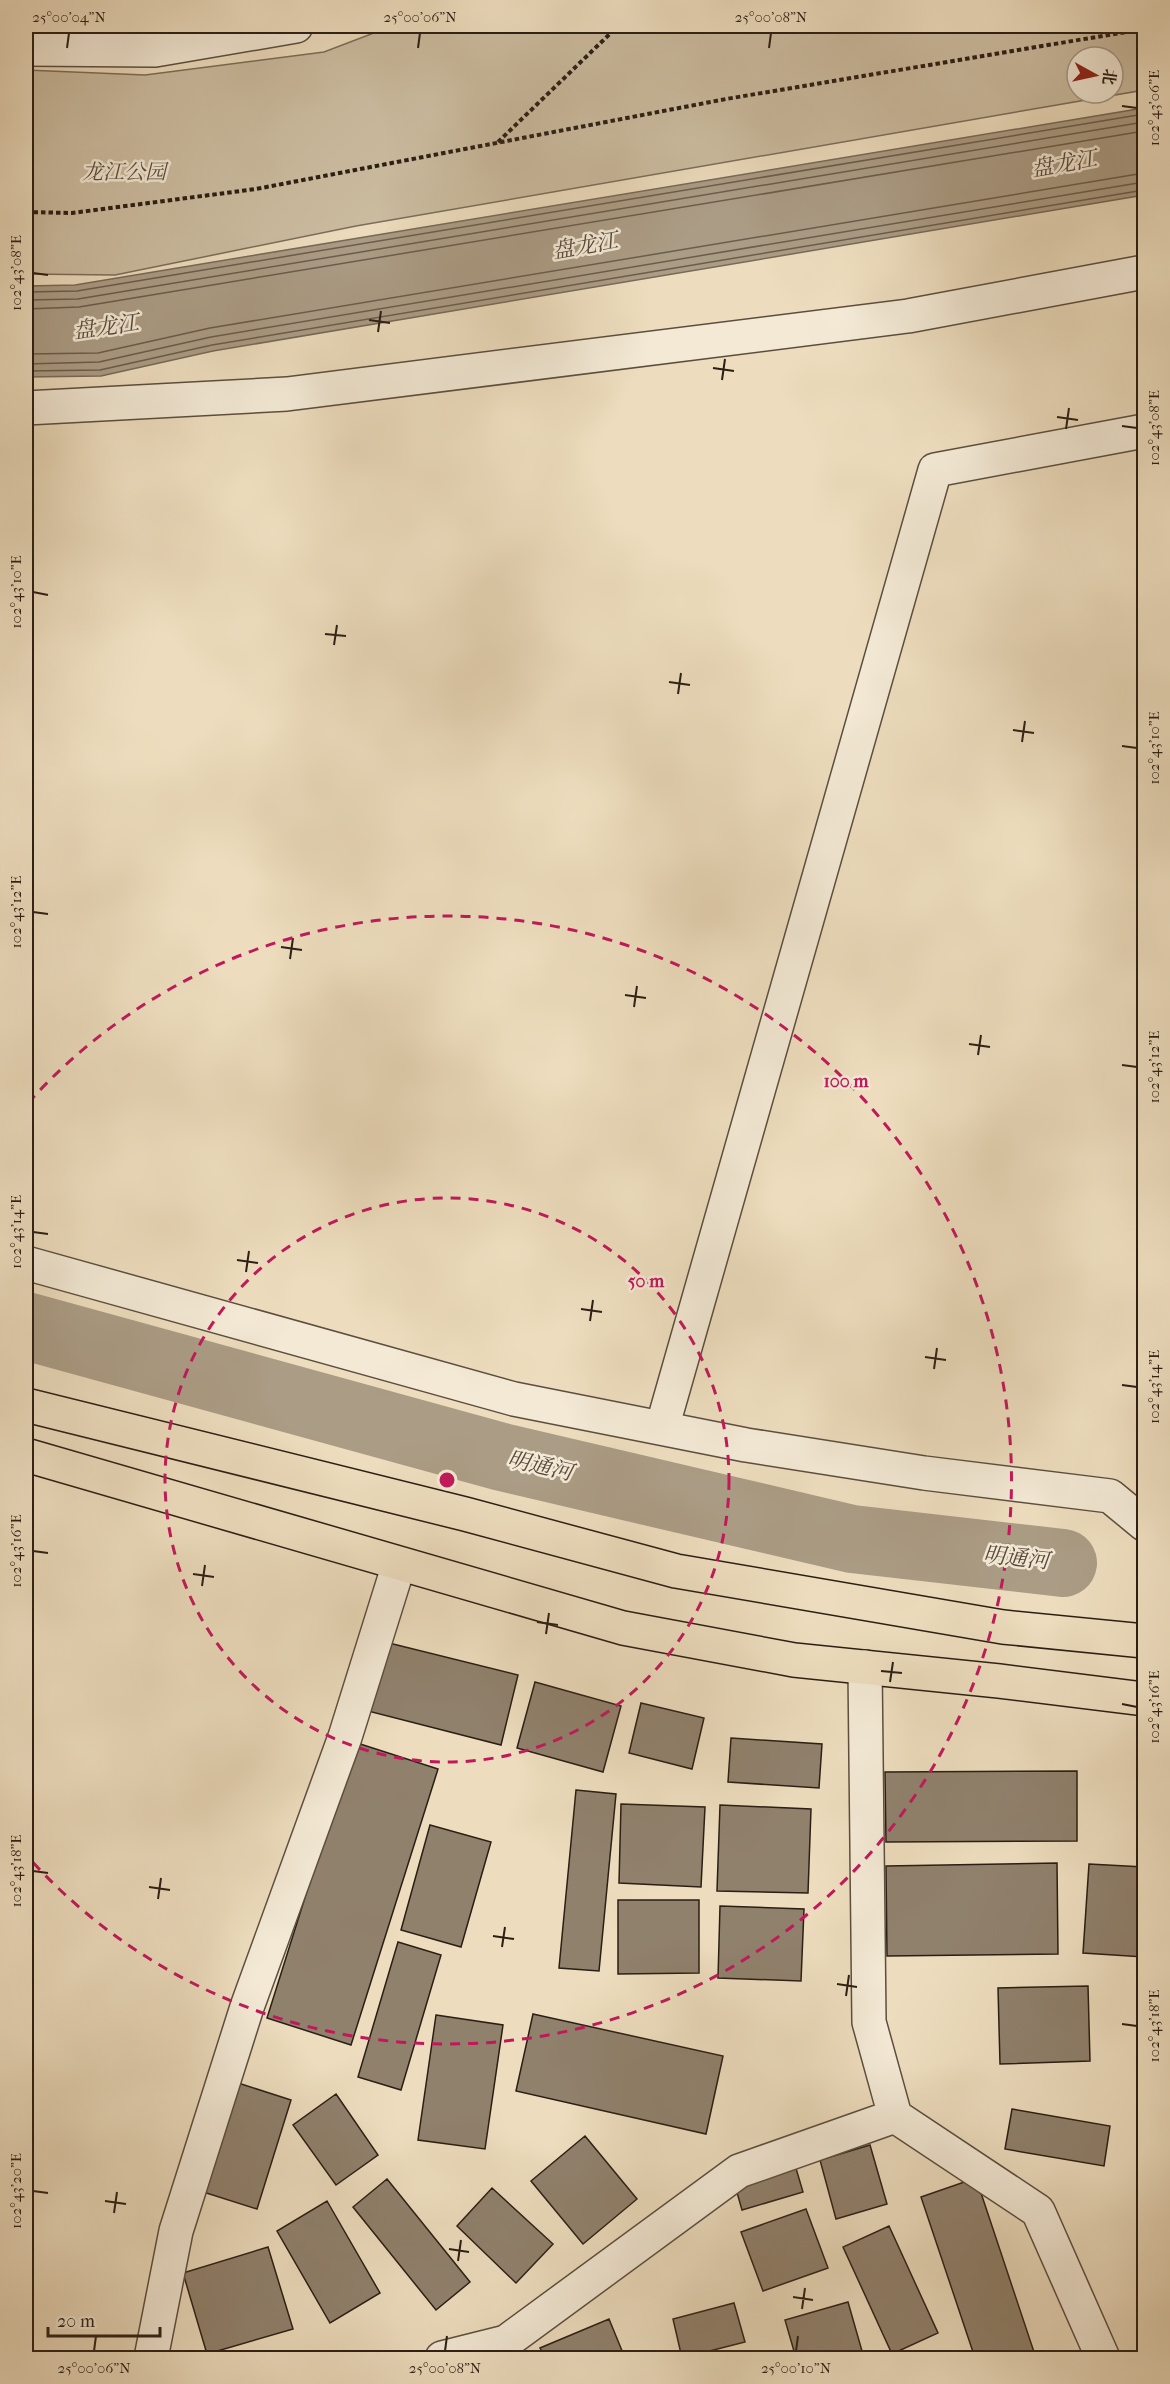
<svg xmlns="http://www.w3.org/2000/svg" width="1170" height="2384" font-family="'IM FELL French Canon','Noto Serif SC',serif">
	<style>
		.green { fill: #ccbda1; stroke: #7c6e5b; stroke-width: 1.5; fill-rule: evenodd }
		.water { fill: #ab9c85; stroke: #786a58; stroke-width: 1.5 }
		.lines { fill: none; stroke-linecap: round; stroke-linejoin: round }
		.shore { stroke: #6b5d4d; stroke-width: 1.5 }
		.river { stroke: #ab9c85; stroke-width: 68 }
		.building { fill: #90816d; stroke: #2b1e15; stroke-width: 1.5 }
		.minor-casing { stroke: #5c4e3f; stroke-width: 36 }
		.major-casing { stroke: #2b1e15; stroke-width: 36 }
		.path { stroke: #2b1e15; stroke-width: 4; stroke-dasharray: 4.5 3; stroke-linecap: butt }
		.minor { stroke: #f3e9d5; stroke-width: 33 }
		.major { stroke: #edddbe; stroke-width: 33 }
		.ticks { fill: none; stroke: #2b1e15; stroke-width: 2 }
		.ring { fill: none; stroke: #c2185b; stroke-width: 3; stroke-dasharray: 10 8 }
		.labels { text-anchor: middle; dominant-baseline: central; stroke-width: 5; stroke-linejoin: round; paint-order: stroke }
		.park-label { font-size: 21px; font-style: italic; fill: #5b4e3f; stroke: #f3e9d5 }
		.water-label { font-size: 22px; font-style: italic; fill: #584a3c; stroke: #f3e9d5 }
		.centre { fill: #c2185b; stroke: #f3e9d5; stroke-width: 3 }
		.ring-label { font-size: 18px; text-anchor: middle; font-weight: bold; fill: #c2185b; stroke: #f3e9d5; stroke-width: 5; stroke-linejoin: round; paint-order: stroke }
		.neatline { fill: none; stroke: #2b1e15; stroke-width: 2 }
		.ticks-label { font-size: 15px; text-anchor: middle; fill: #2b1e15 }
	</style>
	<rect width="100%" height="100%" fill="#edddbe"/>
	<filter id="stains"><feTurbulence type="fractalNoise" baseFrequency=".00333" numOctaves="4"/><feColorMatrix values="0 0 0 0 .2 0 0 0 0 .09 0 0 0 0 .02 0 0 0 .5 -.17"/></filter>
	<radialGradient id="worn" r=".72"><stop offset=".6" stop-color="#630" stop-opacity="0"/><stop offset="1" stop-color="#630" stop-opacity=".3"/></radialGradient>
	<path class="green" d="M 392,26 L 1144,26 L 1144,90 L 356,226 L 115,275 L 26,274 L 26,70 L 145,75 L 324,52 ZM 1077,57 L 1113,57 L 1113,93 L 1077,93 Z"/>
	<path class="water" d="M 1144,108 L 1144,195 L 213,351 L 101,376 L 26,377 L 26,286 L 75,285 Z"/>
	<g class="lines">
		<path class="shore" d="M 26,292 L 77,291 L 1144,114
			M 26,300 L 78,299 L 1144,122
			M 26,309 L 79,307 L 1144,131
			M 26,354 L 98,353 L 210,328 L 1144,173
			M 26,364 L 99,362 L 211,337 L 1144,182
			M 26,371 L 100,370 L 212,345 L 1144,190"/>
		<path class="river" d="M 26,1326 L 502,1457 L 852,1539 L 1063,1563"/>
	</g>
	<path class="building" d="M 385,1642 L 518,1675 L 501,1745 L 368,1711 Z
		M 535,1682 L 621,1706 L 603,1772 L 517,1748 Z
		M 641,1703 L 704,1718 L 692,1769 L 629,1753 Z
		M 731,1738 L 822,1744 L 819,1788 L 728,1782 Z
		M 354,1742 L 438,1769 L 351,2045 L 267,2018 Z
		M 1077,1771 L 1077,1841 L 886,1842 L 885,1772 Z
		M 576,1790 L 616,1794 L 599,1971 L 559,1968 Z
		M 621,1804 L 705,1807 L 701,1887 L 619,1883 Z
		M 720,1805 L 811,1809 L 808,1893 L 717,1891 Z
		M 430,1825 L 491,1842 L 461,1947 L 401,1930 Z
		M 1057,1863 L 1058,1954 L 887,1956 L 886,1866 Z
		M 1089,1864 L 1144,1867 L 1144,1957 L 1083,1953 Z
		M 618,1900 L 699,1900 L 699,1973 L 618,1974 Z
		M 720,1906 L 804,1909 L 801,1981 L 718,1978 Z
		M 398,1942 L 441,1955 L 401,2090 L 358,2077 Z
		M 1088,1986 L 1090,2061 L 1000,2064 L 998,1988 Z
		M 533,2014 L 723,2056 L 706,2134 L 516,2091 Z
		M 436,2015 L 503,2025 L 485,2149 L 418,2140 Z
		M 235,2082 L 291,2100 L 257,2209 L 200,2191 Z
		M 336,2094 L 378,2155 L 336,2185 L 293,2125 Z
		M 1012,2109 L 1110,2126 L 1104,2166 L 1005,2149 Z
		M 585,2136 L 637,2199 L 583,2244 L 531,2181 Z
		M 870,2145 L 887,2204 L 836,2219 L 820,2160 Z
		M 795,2165 L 803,2192 L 742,2210 L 734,2182 Z
		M 976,2178 L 1036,2358 L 975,2358 L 921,2197 Z
		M 387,2179 L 470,2282 L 436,2310 L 353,2207 Z
		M 492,2188 L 553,2244 L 516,2283 L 457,2226 Z
		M 327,2201 L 380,2293 L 330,2323 L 277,2231 Z
		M 806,2209 L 828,2268 L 763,2291 L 741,2232 Z
		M 889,2226 L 938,2333 L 892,2354 L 843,2247 Z
		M 268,2247 L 293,2329 L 207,2354 L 183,2273 Z
		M 848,2302 L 864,2358 L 796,2358 L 785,2320 Z
		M 734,2303 L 745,2342 L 682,2358 L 673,2319 Z
		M 609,2319 L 625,2358 L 545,2358 L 540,2348 Z"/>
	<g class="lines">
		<g class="minor-casing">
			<path id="minor" d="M 26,49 L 155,50 L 296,26
				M 26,408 L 287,394 L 908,316 L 1144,272
				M 26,1263 L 514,1399 L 746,1445 L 924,1473 L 1110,1496 L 1144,1524
				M 662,1428 L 935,470 L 1144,431
				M 865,1667 L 869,2022 L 895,2116 L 1038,2211 L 1103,2358
				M 151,2358 L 176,2231 L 247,2007 L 345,1737 L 399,1564
				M 442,2358 L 506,2342 L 739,2171 L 895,2116"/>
		</g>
		<g class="major-casing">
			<path id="major" d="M 26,1405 L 465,1514 L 676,1571 L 1003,1627 L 1144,1641
				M 26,1455 L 623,1628 L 794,1660 L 999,1681 L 1144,1699"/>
		</g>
		<path class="path" d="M 1125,26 L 1138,29
			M 498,142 L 618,26
			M 26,212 L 72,213 L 256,189 L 726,99 L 1144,29"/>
		<use href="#minor" class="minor"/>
		<use href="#major" class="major"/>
	</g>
	<path class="ticks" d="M 67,48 L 69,33M 418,48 L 420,33M 769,48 L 771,33M 1122,106 L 1137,108M 33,273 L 48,275M 369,320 L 390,323M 378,332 L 381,311M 713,368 L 734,371M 722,380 L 725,359M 1057,417 L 1078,420M 1122,426 L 1137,428M 1066,429 L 1069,408M 33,592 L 48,595M 325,634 L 346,636M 334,645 L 337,625M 669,682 L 690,685M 678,694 L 681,673M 1013,730 L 1034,733M 1022,742 L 1025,721M 1122,746 L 1137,748M 33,912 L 48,914M 281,947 L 302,950M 290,959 L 293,938M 625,995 L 646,998M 634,1007 L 637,986M 969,1044 L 990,1047M 978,1055 L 981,1035M 1122,1065 L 1137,1067M 33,1232 L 48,1234M 237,1260 L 258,1263M 246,1272 L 249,1251M 581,1309 L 602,1312M 590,1321 L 593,1300M 925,1357 L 946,1360M 934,1369 L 937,1348M 1122,1385 L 1137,1387M 33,1551 L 48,1553M 193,1574 L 214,1577M 202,1586 L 205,1565M 537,1622 L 558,1625M 546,1634 L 549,1613M 881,1671 L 902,1673M 890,1682 L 893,1662M 1122,1704 L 1137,1707M 33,1871 L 48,1873M 149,1887 L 170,1890M 158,1899 L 161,1878M 493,1936 L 514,1939M 502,1947 L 505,1927M 837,1984 L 857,1987M 846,1996 L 849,1975M 1122,2024 L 1137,2026M 33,2191 L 48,2193M 105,2201 L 126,2204M 114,2213 L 117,2192M 449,2249 L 469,2252M 458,2261 L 461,2240M 793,2297 L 813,2300M 802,2309 L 805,2288M 94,2351 L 96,2336M 445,2351 L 447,2336M 796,2351 L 798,2336"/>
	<g class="ring">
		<circle cx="447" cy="1480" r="282"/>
		<path d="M28 1103A564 564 0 1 1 28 1857"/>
	</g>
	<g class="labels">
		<g class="park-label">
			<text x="124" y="172">龙江公园</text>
		</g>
		<g class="water-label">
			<text transform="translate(1064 164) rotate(-10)">盘龙江</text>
			<text transform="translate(585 246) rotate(-10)">盘龙江</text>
			<text transform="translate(106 327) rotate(-8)">盘龙江</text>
			<text transform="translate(540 1466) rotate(13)">明通河</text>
			<text transform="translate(1016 1558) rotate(6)">明通河</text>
		</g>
	</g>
	<circle cx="447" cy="1480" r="9" class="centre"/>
	<g class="ring-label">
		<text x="846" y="1087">100 m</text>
		<text x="646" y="1287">50 m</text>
	</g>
	<rect width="1170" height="2384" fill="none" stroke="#edddbe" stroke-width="66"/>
	<g transform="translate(1095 75) rotate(98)"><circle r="28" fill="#f3e9d5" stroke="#a39888" stroke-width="1.5"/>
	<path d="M0-4.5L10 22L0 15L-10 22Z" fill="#8f2418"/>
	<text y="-9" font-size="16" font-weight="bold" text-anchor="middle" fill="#2b1e15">北</text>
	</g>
	<path d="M48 2327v9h112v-9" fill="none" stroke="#2b1e15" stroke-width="3"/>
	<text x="57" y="2327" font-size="18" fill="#2b1e15" stroke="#f3e9d5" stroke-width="4.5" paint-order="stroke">20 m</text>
	<rect x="33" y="33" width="1104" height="2318" class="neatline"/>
	<g class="ticks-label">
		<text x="69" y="22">25°00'04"N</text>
		<text x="420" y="22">25°00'06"N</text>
		<text x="771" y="22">25°00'08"N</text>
		<text transform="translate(1154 108) rotate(-90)" y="5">102°43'06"E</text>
		<text transform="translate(16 273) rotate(-90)" y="5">102°43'08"E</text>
		<text transform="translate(1154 428) rotate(-90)" y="5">102°43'08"E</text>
		<text transform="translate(16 592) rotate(-90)" y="5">102°43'10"E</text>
		<text transform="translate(1154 748) rotate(-90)" y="5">102°43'10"E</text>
		<text transform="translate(16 912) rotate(-90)" y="5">102°43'12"E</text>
		<text transform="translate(1154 1067) rotate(-90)" y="5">102°43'12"E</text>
		<text transform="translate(16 1232) rotate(-90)" y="5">102°43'14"E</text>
		<text transform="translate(1154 1387) rotate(-90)" y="5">102°43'14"E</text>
		<text transform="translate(16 1551) rotate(-90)" y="5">102°43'16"E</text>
		<text transform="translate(1154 1707) rotate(-90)" y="5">102°43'16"E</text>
		<text transform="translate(16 1871) rotate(-90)" y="5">102°43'18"E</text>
		<text transform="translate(1154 2026) rotate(-90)" y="5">102°43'18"E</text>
		<text transform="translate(16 2191) rotate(-90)" y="5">102°43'20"E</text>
		<text x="94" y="2373">25°00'06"N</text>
		<text x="445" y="2373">25°00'08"N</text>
		<text x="796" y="2373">25°00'10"N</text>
	</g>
	<rect width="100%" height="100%" filter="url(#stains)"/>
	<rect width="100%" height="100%" fill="url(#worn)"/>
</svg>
